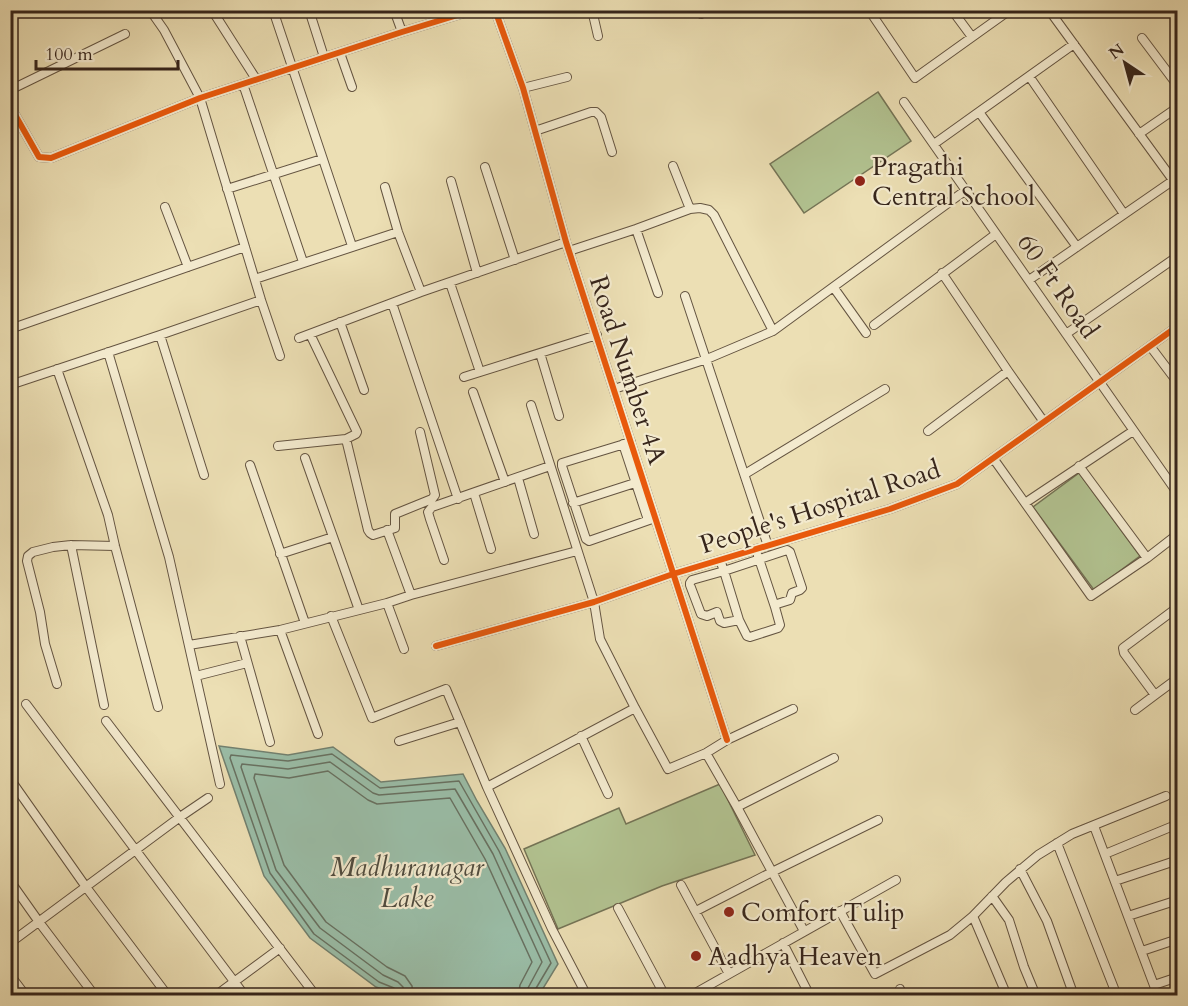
<svg xmlns="http://www.w3.org/2000/svg" width="1188" height="1006" font-family="Cardo,serif">
	<style>
		.green { fill: #b2c391; stroke: #747456; stroke-width: 1.5 }
		.water { fill: #9abda7; stroke: #72806f; stroke-width: 1.5 }
		.lines { fill: none; stroke-linecap: round; stroke-linejoin: round }
		.shore { stroke: #687161; stroke-width: 1.5 }
		.street-casing { stroke: #645441; stroke-width: 10 }
		.street { stroke: #f3eace; stroke-width: 8 }
		.cycleway-casing { stroke: #f3eace; stroke-width: 10 }
		.cycleway { stroke: #e8590c; stroke-width: 6 }
		.poi-dot { fill: #8f2418; stroke: #f3eace; stroke-width: 2 }
		.labels { text-anchor: middle; dominant-baseline: central; stroke-width: 4.5; stroke-linejoin: round; paint-order: stroke }
		.poi-label { font-size: 26px; fill: #36251b; stroke: #f3eace; text-anchor: start }
		.street-label { font-size: 26px; fill: #36251b; stroke: #f3eace }
		.water-label { font-size: 27px; font-style: italic; fill: #4f4b3e; stroke: #f3eace }
	</style>
	<rect width="100%" height="100%" fill="#ecdfb4"/>
	<filter id="stains"><feTurbulence type="fractalNoise" baseFrequency=".00333" numOctaves="4"/><feColorMatrix values="0 0 0 0 .2 0 0 0 0 .09 0 0 0 0 .02 0 0 0 .5 -.17"/></filter>
	<radialGradient id="worn" r=".72"><stop offset=".6" stop-color="#630" stop-opacity="0"/><stop offset="1" stop-color="#630" stop-opacity=".3"/></radialGradient>
	<path class="green" d="M 878,92 L 911,141 L 804,213 L 770,164 Z
		M 1079,473 L 1140,556 L 1094,590 L 1033,507 Z
		M 720,784 L 755,855 L 662,886 L 558,929 L 524,849 L 619,808 L 626,824 Z"/>
	<path class="water" d="M 219,746 L 288,755 L 333,747 L 381,782 L 463,774 L 477,801 L 505,848 L 558,964 L 539,995 L 397,995 L 376,987 L 310,938 L 264,876 Z"/>
	<g class="lines">
		<path class="shore" d="M 397,996 L 396,991 L 394,988 L 379,982 L 314,934 L 270,873 L 230,758 L 231,755 L 288,761 L 332,754 L 380,788 L 459,781 L 499,851 L 551,963 L 535,990 L 535,996
			M 404,996 L 403,987 L 398,982 L 383,975 L 320,928 L 276,870 L 241,767 L 242,764 L 288,769 L 330,762 L 373,793 L 379,795 L 455,789 L 493,854 L 542,962 L 528,988 L 527,996
			M 413,996 L 412,986 L 405,976 L 387,967 L 326,922 L 284,865 L 254,778 L 255,774 L 289,778 L 328,771 L 368,800 L 377,804 L 450,798 L 485,859 L 532,962 L 520,985 L 518,996"/>
		<g class="street-casing">
			<path id="street" d="M 150,10 L 164,30 L 200,98 L 261,300 L 280,356
				M 212,10 L 256,79
				M 273,10 L 352,246
				M 309,10 L 324,57
				M 394,10 L 402,32
				M 495,10 L 523,88 L 566,242 L 727,740
				M 592,10 L 598,36
				M 699,10 L 701,14 L 706,10
				M 869,10 L 915,78 L 1010,10
				M 952,10 L 972,37
				M 1049,10 L 1178,187
				M 337,13 L 346,10
				M 1142,38 L 1178,86
				M 340,53 L 352,87
				M 1029,76 L 1124,214
				M 243,84 L 303,262
				M 523,88 L 567,77
				M 10,90 L 125,34
				M 904,102 L 1178,494
				M 10,106 L 39,157 L 51,158 L 200,98 L 402,32 L 474,10
				M 979,112 L 1077,247
				M 535,131 L 591,112 L 596,112 L 601,117 L 612,152
				M 1139,134 L 1178,107
				M 934,144 L 1074,44
				M 673,166 L 690,209
				M 485,167 L 515,260
				M 451,181 L 477,273
				M 385,187 L 398,232 L 421,292
				M 227,189 L 322,159
				M 165,207 L 188,267
				M 636,229 L 658,293
				M 569,251 L 636,229 L 690,209 L 700,208 L 709,210 L 714,215 L 773,331
				M 942,273 L 1008,371 L 1044,422
				M 255,279 L 398,232
				M 1029,280 L 1178,177
				M 450,283 L 480,372
				M 834,288 L 866,333
				M 685,296 L 768,546
				M 392,303 L 458,499
				M 340,322 L 364,390
				M 874,325 L 996,234
				M 10,329 L 245,247
				M 1066,334 L 1178,256
				M 160,335 L 204,475
				M 299,338 L 421,292 L 566,242
				M 1150,346 L 1178,383
				M 108,352 L 169,557 L 220,784
				M 540,353 L 559,416
				M 57,369 L 108,515 L 115,546 L 158,707
				M 464,377 L 597,335
				M 10,385 L 160,335 L 261,300
				M 614,389 L 707,359 L 773,331 L 966,190
				M 473,392 L 505,482
				M 531,405 L 594,602 L 600,639 L 635,708 L 668,769 L 706,753 L 727,740 L 793,709
				M 928,431 L 1008,371
				M 346,439 L 368,530 L 370,533 L 373,535 L 395,528 L 395,514 L 432,499 L 435,495 L 420,432
				M 631,442 L 562,463 L 562,466 L 586,539 L 589,541 L 655,518
				M 623,444 L 648,520
				M 278,446 L 346,439 L 356,434 L 357,432 L 310,334
				M 305,458 L 359,610
				M 993,458 L 1091,596 L 1147,558 L 1178,534
				M 250,465 L 305,623
				M 1079,466 L 1147,558
				M 745,474 L 885,389
				M 518,478 L 534,534
				M 474,493 L 491,549
				M 573,503 L 638,482
				M 1025,503 L 1133,431
				M 387,530 L 411,595
				M 71,545 L 104,705
				M 280,554 L 333,537
				M 758,556 L 775,607
				M 444,560 L 430,519 L 428,512 L 432,507 L 550,466
				M 720,560 L 724,571 L 692,580 L 690,583 L 690,585 L 701,614 L 707,616 L 717,612 L 720,621 L 724,623 L 739,620 L 747,636 L 750,637 L 778,628 L 780,625 L 775,607 L 777,604 L 790,600 L 792,593 L 800,590 L 802,588 L 790,552 L 787,550 L 724,571 L 739,620
				M 387,603 L 404,649
				M 1178,607 L 1123,648 L 1124,653 L 1155,695 L 1178,678
				M 331,616 L 372,718 L 446,689 L 487,787 L 552,929 L 587,996
				M 280,630 L 318,734
				M 240,636 L 270,742
				M 189,645 L 280,630 L 387,603 L 411,595 L 577,551
				M 436,646 L 594,602 L 673,574 L 890,509 L 957,484 L 1178,326
				M 196,676 L 247,663
				M 57,684 L 45,644 L 40,612 L 27,561 L 28,556 L 33,552 L 53,547 L 71,545 L 115,546
				M 26,704 L 245,996
				M 1135,710 L 1155,695
				M 106,721 L 316,996
				M 581,736 L 608,794
				M 399,741 L 460,722
				M 706,753 L 737,807 L 804,931
				M 10,779 L 86,887 L 168,996
				M 487,787 L 635,708
				M 737,807 L 834,758
				M 1094,826 L 1158,996
				M 1057,843 L 1117,996
				M 1105,854 L 1178,824
				M 1020,869 L 1047,921 L 1074,996
				M 10,881 L 39,922 L 95,996
				M 1115,881 L 1178,860
				M 681,885 L 729,974
				M 992,896 L 1009,920 L 1024,967 L 1036,996
				M 618,908 L 665,996
				M 696,911 L 772,872 L 878,820
				M 840,911 L 875,974 L 950,935 L 973,916 L 1007,996
				M 973,916 L 1006,882 L 1038,855 L 1072,834 L 1166,796
				M 1128,916 L 1178,900
				M 10,943 L 180,817 L 208,798
				M 783,943 L 810,996
				M 1142,951 L 1178,939
				M 10,975 L 26,996
				M 1154,985 L 1178,977
				M 900,989 L 903,996
				M 215,996 L 280,948
				M 690,996 L 896,880"/>
		</g>
		<use href="#street" class="street"/>
		<g class="cycleway-casing">
			<path id="cycleway" d="M 495,10 L 523,88 L 566,242 L 727,740
				M 10,106 L 39,157 L 51,158 L 200,98 L 402,32 L 474,10
				M 436,646 L 594,602 L 673,574 L 890,509 L 957,484 L 1178,326"/>
		</g>
		<use href="#cycleway" class="cycleway"/>
	</g>
	<g class="poi-dot">
		<circle cx="860" cy="181" r="6"/>
		<circle cx="729" cy="912" r="6"/>
		<circle cx="696" cy="956" r="6"/>
	</g>
	<g class="labels">
		<g class="poi-label">
			<text x="872" y="166">Pragathi<tspan x="872" dy="30">Central School</tspan></text>
			<text x="741" y="912">Comfort Tulip</text>
			<text x="708" y="956">Aadhya Heaven</text>
		</g>
		<g class="street-label">
			<text transform="translate(1058 286) rotate(55)">60 Ft Road</text>
			<text transform="translate(628 370) rotate(72)">Road Number 4A</text>
			<text transform="translate(820 507) rotate(-18)">People's Hospital Road</text>
		</g>
		<g class="water-label">
			<text x="407" y="867">Madhuranagar<tspan x="407" dy="31">Lake</tspan></text>
		</g>
	</g>
	<rect width="1188" height="1006" fill="none" stroke="#ecdfb4" stroke-width="36"/>
	<rect x="12" y="12" width="1164" height="982" fill="none" stroke="#36251b" stroke-width="3"/>
	<rect x="18" y="18" width="1152" height="970" fill="none" stroke="#36251b" stroke-width="1.5"/>
	<g transform="translate(1125 63) rotate(324)" stroke="#f3eace" stroke-width="4.5" paint-order="stroke">
	<path d="M0-4.5L10 22L0 15L-10 22Z" fill="#36251b"/>
	<text y="-9" font-size="16" font-weight="bold" text-anchor="middle" fill="#36251b">N</text>
	</g>
	<path d="M36 60v9h142v-9" fill="none" stroke="#36251b" stroke-width="3"/>
	<text x="45" y="60" font-size="18" fill="#36251b" stroke="#f3eace" stroke-width="4.5" paint-order="stroke">100 m</text>
	<rect width="100%" height="100%" filter="url(#stains)"/>
	<rect width="100%" height="100%" fill="url(#worn)"/>
</svg>
